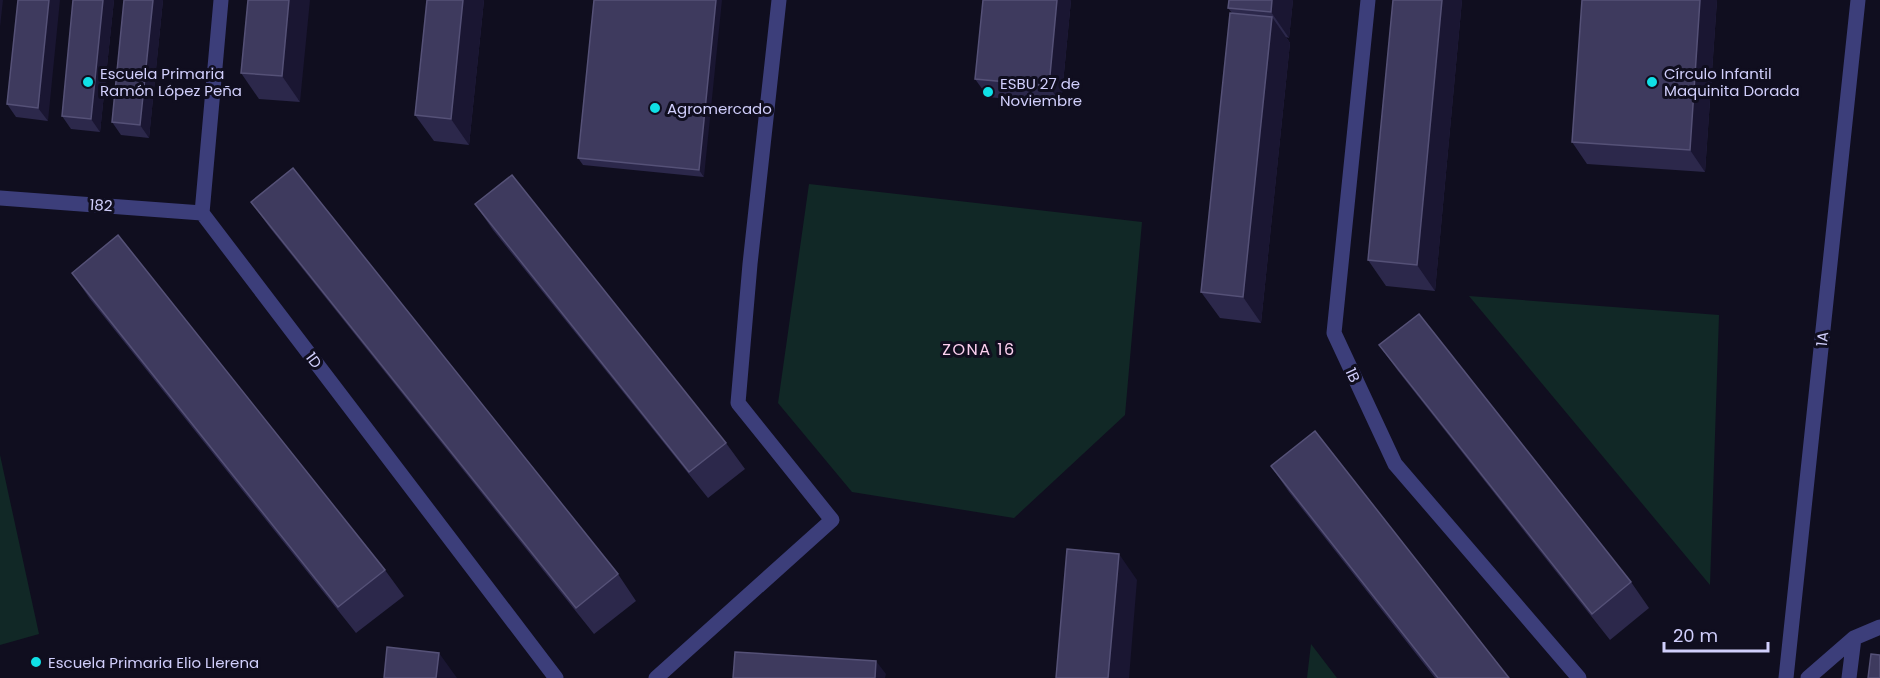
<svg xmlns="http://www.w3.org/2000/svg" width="1880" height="678" font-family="Poppins,sans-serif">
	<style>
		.grass { fill: #112826 }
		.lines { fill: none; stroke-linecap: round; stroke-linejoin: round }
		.street { stroke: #3c3e7a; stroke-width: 15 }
		.wall { fill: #2c284b }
		.shaded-wall { fill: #1a1632 }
		.building { fill: #3e3a5e; stroke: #555177; stroke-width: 1.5 }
		.poi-dot { fill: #10e0e6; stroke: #100e1f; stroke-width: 2 }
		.labels { text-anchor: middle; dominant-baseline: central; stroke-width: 6; stroke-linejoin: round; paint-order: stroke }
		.poi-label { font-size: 15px; fill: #d1cffc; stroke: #100e1f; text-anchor: start }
		.street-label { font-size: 15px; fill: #d1cffc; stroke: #100e1f }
		.neighbourhood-label { font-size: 16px; letter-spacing: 1.5px; fill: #fcd1ef; stroke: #100e1f }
	</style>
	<rect width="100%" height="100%" fill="#100e1f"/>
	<path class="grass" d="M 809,184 L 1142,222 L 1125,415 L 1014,518 L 852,492 L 778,403 Z
		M 1469,296 L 1719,315 L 1710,585 Z
		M 0,455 L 39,634 L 0,645 Z
		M 1311,644 L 1337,678 L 1307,678 Z"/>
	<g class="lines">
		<path class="street" d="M 221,0 L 202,213 L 556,678
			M 1368,0 L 1334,333 L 1395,464 L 1579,678
			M 0,198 L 202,213
			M 656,678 L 832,520 L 738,403 L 750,264 L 779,0
			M 1786,678 L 1858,0
			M 1808,678 L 1854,638 L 1880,627
			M 1849,678 L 1854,638"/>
	</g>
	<path class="wall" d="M 18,0 L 48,121 L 16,117 L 7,104 Z
		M 73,0 L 114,0 L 100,132 L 71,129 L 62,116 Z
		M 124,0 L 163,0 L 149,138 L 121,135 L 112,122 Z
		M 248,0 L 300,102 L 259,99 L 241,73 Z
		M 427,0 L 484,0 L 469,145 L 434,141 L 415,115 Z
		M 594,0 L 704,177 L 583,165 L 578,158 Z
		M 1071,0 L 1061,104 L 988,97 L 975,79 Z
		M 1293,0 L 1289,38 L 1286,37 L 1290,43 L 1261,323 L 1220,318 L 1201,292 L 1232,13 L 1228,8 Z
		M 1393,0 L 1462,0 L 1435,291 L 1386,286 L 1368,260 Z
		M 1717,0 L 1705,172 L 1587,164 L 1572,142 Z
		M 251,202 L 618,574 L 636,601 L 594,634 L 270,228 Z
		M 475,204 L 726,443 L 745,469 L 708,498 L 493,230 Z
		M 72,273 L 385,570 L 404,596 L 356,633 L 90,299 Z
		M 1379,345 L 1631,582 L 1649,608 L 1610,640 L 1398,371 Z
		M 1271,466 L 1509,678 L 1435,678 L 1289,492 Z"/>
	<path class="shaded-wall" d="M 0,0 L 3,0 L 0,27 Z
		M 49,0 L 60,0 L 48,121 L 38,108 Z
		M 103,0 L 114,0 L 100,132 L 91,119 Z
		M 153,0 L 163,0 L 149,138 L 140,125 Z
		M 289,0 L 310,0 L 300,102 L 282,76 Z
		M 463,0 L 484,0 L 469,145 L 451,119 Z
		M 716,0 L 722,0 L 704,177 L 699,170 Z
		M 1057,0 L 1071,0 L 1061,104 L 1049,86 Z
		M 1272,0 L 1293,0 L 1289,38 L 1271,12 Z
		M 1442,0 L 1462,0 L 1435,291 L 1417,265 Z
		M 1700,0 L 1717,0 L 1705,172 L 1690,150 Z
		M 1272,17 L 1290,43 L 1261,323 L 1243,297 Z
		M 1119,554 L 1137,580 L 1129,678 L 1108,678 Z
		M 439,653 L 457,678 L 436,678 Z
		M 876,661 L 886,674 L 885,678 L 875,678 Z"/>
	<path class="building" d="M 18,0 L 49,0 L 38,108 L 7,104 Z
		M 73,0 L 103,0 L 91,119 L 62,116 Z
		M 124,0 L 153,0 L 140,125 L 112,122 Z
		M 248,0 L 289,0 L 282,76 L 241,73 Z
		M 427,0 L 463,0 L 451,119 L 415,115 Z
		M 594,0 L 716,0 L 699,170 L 578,158 Z
		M 983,0 L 1057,0 L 1049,86 L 975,79 Z
		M 1229,0 L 1272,0 L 1271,12 L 1228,8 Z
		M 1393,0 L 1442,0 L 1417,265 L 1368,260 Z
		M 1582,0 L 1700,0 L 1690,150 L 1572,142 Z
		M 1230,13 L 1272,17 L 1243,297 L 1201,292 Z
		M 293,168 L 618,574 L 576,608 L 251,202 Z
		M 512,175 L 726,443 L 689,472 L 475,204 Z
		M 118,235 L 385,570 L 338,607 L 72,273 Z
		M 1419,314 L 1631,582 L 1592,614 L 1379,345 Z
		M 1315,431 L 1509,678 L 1438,678 L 1271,466 Z
		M 1067,549 L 1119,554 L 1108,678 L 1056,678 Z
		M 387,647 L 439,653 L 436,678 L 384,678 Z
		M 735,652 L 876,661 L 875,678 L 733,678 Z
		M 1871,654 L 1880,655 L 1880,678 L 1868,678 Z"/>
	<g class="poi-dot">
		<circle cx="88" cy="82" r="6"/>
		<circle cx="1652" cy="82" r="6"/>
		<circle cx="988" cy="92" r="6"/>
		<circle cx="655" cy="108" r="6"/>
		<circle cx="36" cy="662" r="6"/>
	</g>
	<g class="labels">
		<g class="poi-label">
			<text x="100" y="73">Escuela Primaria<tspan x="100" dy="17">Ramón López Peña</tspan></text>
			<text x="1664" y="73">Círculo Infantil<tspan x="1664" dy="17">Maquinita Dorada</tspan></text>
			<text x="1000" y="83">ESBU 27 de<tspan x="1000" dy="17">Noviembre</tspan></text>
			<text x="667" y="108">Agromercado</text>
			<text x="48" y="662">Escuela Primaria Elio Llerena</text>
		</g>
		<g class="street-label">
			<text transform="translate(101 205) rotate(4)">182</text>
			<text transform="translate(1822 339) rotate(-84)">1A</text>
			<text transform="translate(314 360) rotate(53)">1D</text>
			<text transform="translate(1353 375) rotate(65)">1B</text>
		</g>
		<g class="neighbourhood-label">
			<text x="979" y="349">ZONA 16</text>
		</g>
	</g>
	<path d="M1664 642v9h104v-9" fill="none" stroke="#d1cffc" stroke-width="3"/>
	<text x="1673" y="642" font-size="18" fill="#d1cffc" stroke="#100e1f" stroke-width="4.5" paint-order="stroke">20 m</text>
</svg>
